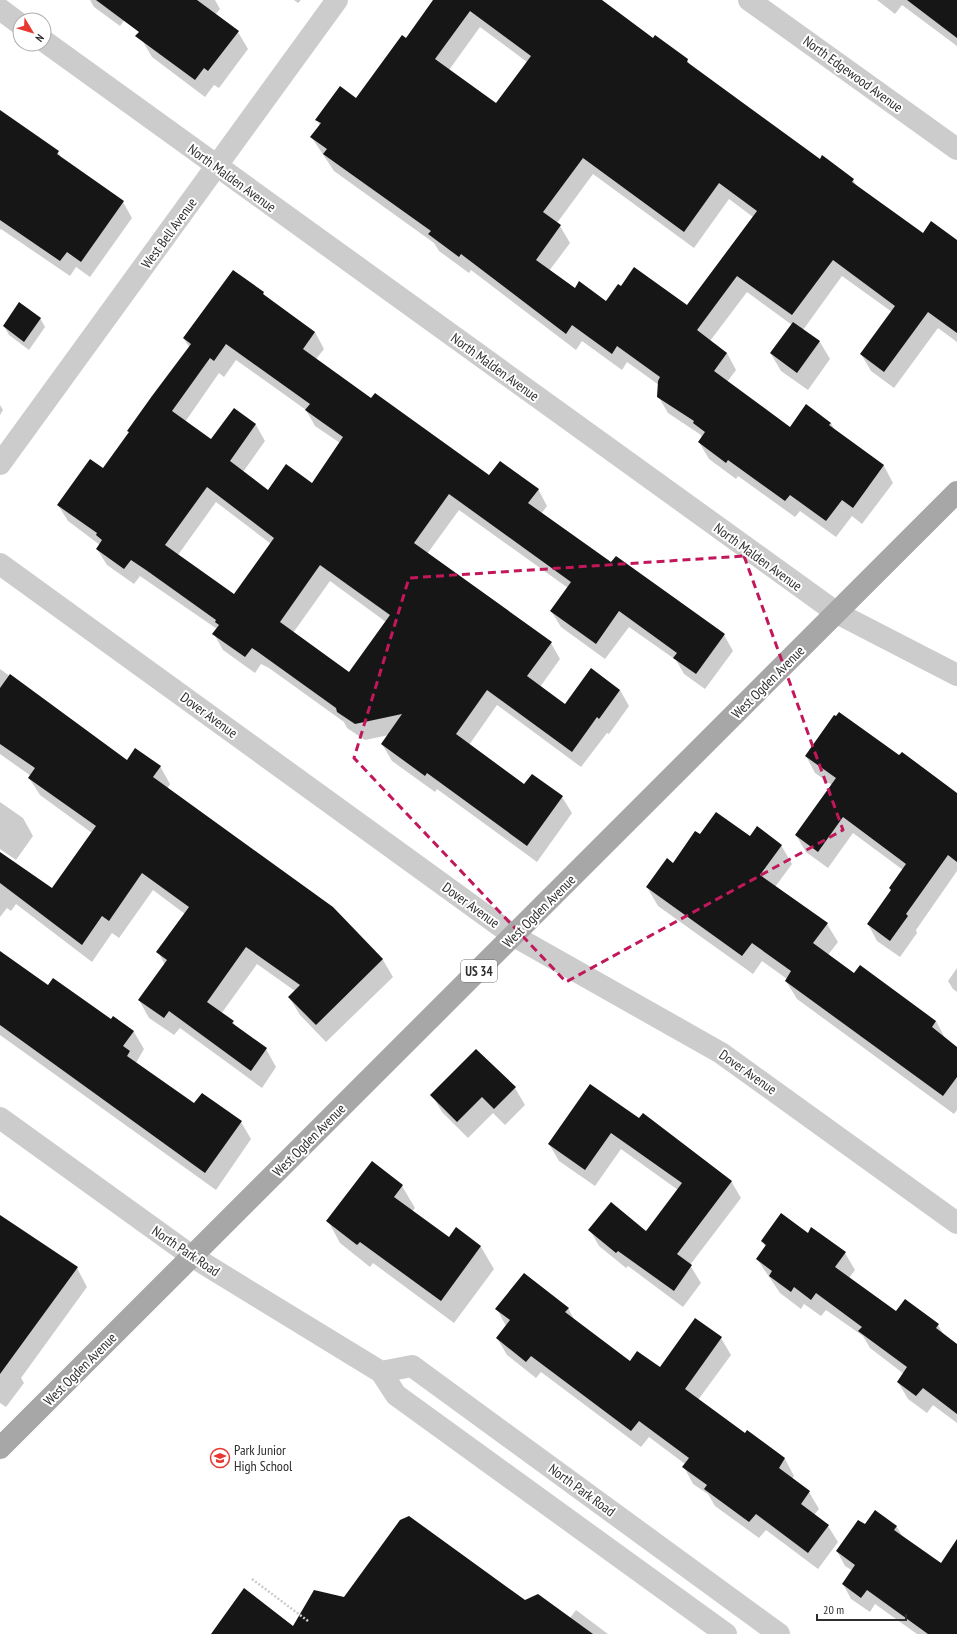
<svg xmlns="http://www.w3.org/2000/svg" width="957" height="1634" font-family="'PT Sans Narrow',sans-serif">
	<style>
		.shadow { fill: #0003; fill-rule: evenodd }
		.building { fill: #161616; fill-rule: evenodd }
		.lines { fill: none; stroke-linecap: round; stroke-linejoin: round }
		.path { stroke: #ccc; stroke-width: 2.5; stroke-dasharray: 2 2; stroke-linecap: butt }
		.minor { stroke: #ccc; stroke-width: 22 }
		.primary { stroke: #a7a7a7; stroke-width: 22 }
		.marked { fill: none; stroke: #c2185b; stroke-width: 3; stroke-dasharray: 8 5; stroke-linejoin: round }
		.labels { text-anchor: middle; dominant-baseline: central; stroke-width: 4; stroke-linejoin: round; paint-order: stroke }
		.shield { fill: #fff; stroke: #6d6d6d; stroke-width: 1 }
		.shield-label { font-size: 13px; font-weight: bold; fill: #2f2f2f }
		.street-label { font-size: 14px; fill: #2f2f2f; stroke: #fff }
		.poi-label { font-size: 14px; fill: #2f2f2f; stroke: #fff; text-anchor: start }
	</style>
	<rect width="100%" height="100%" fill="#fff"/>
	<path class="shadow" d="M 90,0 L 139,0 L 120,26 L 94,7 Z
		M 173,0 L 215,0 L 220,9 L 215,15 L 238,32 L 248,49 L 219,88 L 214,85 L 205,97 L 152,57 L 142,40 Z
		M 294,0 L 301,0 L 298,3 Z
		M 434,0 L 600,0 L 654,39 L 687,60 L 691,66 L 820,160 L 853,180 L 859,189 L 923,235 L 957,241 L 957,342 L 938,328 L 894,388 L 871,371 L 861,354 L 892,312 L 842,276 L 803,330 L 820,342 L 830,359 L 808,390 L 781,371 L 771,354 L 792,325 L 747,292 L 710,341 L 727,353 L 736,370 L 727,382 L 790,428 L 831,423 L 835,431 L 884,466 L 893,483 L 862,524 L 852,516 L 836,537 L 800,511 L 795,517 L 738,476 L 736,479 L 709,459 L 699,442 L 702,438 L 701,435 L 668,413 L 658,396 L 659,385 L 627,362 L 622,370 L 582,341 L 576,350 L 471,270 L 469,273 L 439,251 L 434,243 L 334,171 L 312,138 L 320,126 L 317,120 L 356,99 L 406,39 ZM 480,27 L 527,62 L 497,104 L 449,70 ZM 593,174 L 694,248 L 729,199 L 753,217 L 687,306 L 606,302 L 575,289 L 549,271 L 570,243 L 560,226 L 557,223 Z
		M 877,0 L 957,0 L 957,46 L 902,5 L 895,14 Z
		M 0,111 L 58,152 L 62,159 L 123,202 L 132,218 L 90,277 L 76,267 L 70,276 L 1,229 L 0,230 Z
		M 263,293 L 266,298 L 315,332 L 324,349 L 316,359 L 372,399 L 489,477 L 538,489 L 547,506 L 541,514 L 611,564 L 724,635 L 733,651 L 705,689 L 684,674 L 676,660 L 629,627 L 605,659 L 561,627 L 551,611 L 568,588 L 459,510 L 427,554 L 551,643 L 560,659 L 540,687 L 565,705 L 620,690 L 629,706 L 609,734 L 607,733 L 581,767 L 497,705 L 469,745 L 524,785 L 562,797 L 572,813 L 537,862 L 437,789 L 435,792 L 392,761 L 382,744 L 389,735 L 365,740 L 347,728 L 344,722 L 269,668 L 261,664 L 255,673 L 223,650 L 214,634 L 217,629 L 140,576 L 134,584 L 107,565 L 97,549 L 100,545 L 68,521 L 58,505 L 103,470 L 130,433 L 128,431 L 190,348 L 184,339 ZM 236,360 L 306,410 L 315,426 L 340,443 L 312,484 L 268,491 L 243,472 L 265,441 L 256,425 L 234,409 L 211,440 L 185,422 L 219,373 L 224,377 ZM 216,502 L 271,544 L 234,595 L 178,555 ZM 330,581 L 386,622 L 349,673 L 293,633 Z
		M 40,318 L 45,327 L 29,350 L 9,335 L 4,326 Z
		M 0,405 L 3,410 L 0,415 Z
		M 0,669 L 127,761 L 160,766 L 170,784 L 167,789 L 332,907 L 383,960 L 393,977 L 326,1042 L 300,1015 L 289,997 L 295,991 L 257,964 L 221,1014 L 233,1022 L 236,1028 L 266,1049 L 276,1067 L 262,1088 L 180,1028 L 174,1035 L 149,1018 L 139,1000 L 165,965 L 158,952 L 185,914 L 153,890 L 119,938 L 112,933 L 92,962 L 16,904 L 11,911 L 7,908 L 0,917 L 0,853 L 52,889 L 92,833 L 40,795 L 29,778 L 31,776 L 0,754 Z
		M 806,756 L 900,756 L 957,794 L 957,871 L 916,930 L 917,933 L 900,957 L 877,941 L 868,924 L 892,891 L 903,870 L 853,833 L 828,868 L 806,852 L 796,835 L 832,785 L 815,773 Z
		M 0,802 L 23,818 L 33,836 L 16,860 L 0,849 Z
		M 700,835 L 750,838 L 781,845 L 792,864 L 775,887 L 827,924 L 838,942 L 828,955 L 854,974 L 936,1021 L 946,1040 L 957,1048 L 957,1110 L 954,1114 L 797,999 L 786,981 L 787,979 L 762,961 L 753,974 L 658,906 L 647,887 L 673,864 Z
		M 0,952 L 48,987 L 111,1020 L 114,1017 L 134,1032 L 144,1049 L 136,1063 L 194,1105 L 241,1122 L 251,1139 L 216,1190 L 0,1035 Z
		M 957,968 L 957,992 L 953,989 L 948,981 Z
		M 515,1088 L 525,1105 L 505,1125 L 493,1113 L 468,1138 L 442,1112 L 432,1095 Z
		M 643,1114 L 731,1181 L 741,1198 L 690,1265 L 701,1283 L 683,1307 L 628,1266 L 626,1268 L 599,1246 L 590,1230 L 646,1232 L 678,1190 L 621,1149 L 595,1186 L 559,1161 L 549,1144 L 639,1120 Z
		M 402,1186 L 415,1208 L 412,1212 L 449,1239 L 456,1229 L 481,1247 L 494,1269 L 454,1323 L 373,1263 L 370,1267 L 340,1243 L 328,1221 Z
		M 0,1216 L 77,1268 L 87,1287 L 21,1378 L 24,1383 L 6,1407 L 0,1403 Z
		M 808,1234 L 845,1253 L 855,1270 L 849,1278 L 896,1313 L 938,1325 L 944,1335 L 957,1347 L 957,1423 L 933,1405 L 927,1413 L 908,1399 L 898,1382 L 904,1374 L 870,1348 L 863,1336 L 826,1310 L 821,1316 L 804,1304 L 801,1309 L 780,1293 L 757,1259 L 766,1248 L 762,1241 Z
		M 568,1308 L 575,1321 L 630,1363 L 660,1369 L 721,1338 L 731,1355 L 698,1400 L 745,1435 L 747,1432 L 785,1459 L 794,1476 L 792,1479 L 809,1492 L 819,1509 L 814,1515 L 828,1526 L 838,1542 L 818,1569 L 766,1530 L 759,1538 L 715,1506 L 708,1494 L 693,1484 L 684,1467 L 685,1464 L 649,1437 L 641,1447 L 541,1372 L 536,1378 L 507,1355 L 497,1338 L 506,1326 L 497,1309 Z
		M 875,1511 L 897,1527 L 903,1538 L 941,1564 L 957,1541 L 957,1634 L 917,1634 L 875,1604 L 870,1612 L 851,1599 L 843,1584 L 853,1571 L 845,1566 L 837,1551 L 865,1525 Z
		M 344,1598 L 524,1601 L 570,1618 L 576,1610 L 608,1634 L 212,1634 L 294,1627 Z"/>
	<path class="building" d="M 96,0 L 197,0 L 239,31 L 208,71 L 204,68 L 195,80 L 135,36 L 139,32 Z
		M 433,0 L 602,0 L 653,38 L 655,35 L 688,59 L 687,62 L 820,159 L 822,155 L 854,179 L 852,182 L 923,233 L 931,221 L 957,240 L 957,333 L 928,312 L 884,372 L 860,354 L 895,306 L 833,260 L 792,315 L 737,276 L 697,330 L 727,353 L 714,371 L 790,427 L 806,404 L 831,423 L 829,425 L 884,465 L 853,508 L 842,500 L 826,521 L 790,495 L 785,501 L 728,460 L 726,463 L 698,442 L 705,432 L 693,423 L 694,421 L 657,397 L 658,381 L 660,377 L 617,346 L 612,354 L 572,325 L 566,334 L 461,254 L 459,257 L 428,234 L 431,231 L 323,154 L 327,149 L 310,137 L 321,123 L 315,120 L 340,86 L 356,98 L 402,35 L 406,38 ZM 470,11 L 531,56 L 496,103 L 435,59 ZM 583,158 L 684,232 L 719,183 L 757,211 L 687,305 L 634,267 L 621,286 L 618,284 L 606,301 L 579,281 L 575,288 L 536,260 L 561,225 L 543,212 Z
		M 907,0 L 957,0 L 957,38 Z
		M 0,110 L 59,151 L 57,154 L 124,201 L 81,262 L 67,252 L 60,261 L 0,220 Z
		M 233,270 L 264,292 L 263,294 L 315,332 L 303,349 L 371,398 L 375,393 L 489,475 L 500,461 L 539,489 L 528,503 L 611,562 L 616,556 L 725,634 L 696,674 L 673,658 L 677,653 L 619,611 L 596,644 L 550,611 L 571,582 L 449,494 L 414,543 L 552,642 L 527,676 L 565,704 L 591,668 L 620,690 L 599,719 L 597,717 L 572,752 L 487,690 L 456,734 L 524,784 L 532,774 L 563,796 L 527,846 L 427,773 L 425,776 L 381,744 L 402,714 L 355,724 L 337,712 L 336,708 L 258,652 L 252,648 L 245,657 L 212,634 L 219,625 L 215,622 L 216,620 L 146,570 L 131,560 L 124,569 L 96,549 L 102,540 L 96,535 L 97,533 L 57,505 L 90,459 L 103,468 L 129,432 L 127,431 L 152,396 L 191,344 L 183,338 ZM 226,344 L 310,404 L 305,410 L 343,437 L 312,483 L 286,464 L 268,490 L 230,461 L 256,424 L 234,408 L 211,439 L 172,411 L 210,358 L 214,361 ZM 207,487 L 274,538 L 234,594 L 165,545 ZM 320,565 L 390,615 L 349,672 L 280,622 Z
		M 19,302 L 41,318 L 24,342 L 3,326 Z
		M 793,322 L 820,341 L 797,373 L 770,353 Z
		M 10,674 L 127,760 L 135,748 L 161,766 L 153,777 L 333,907 L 383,959 L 316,1025 L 288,997 L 300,985 L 246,947 L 207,1002 L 234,1021 L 232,1023 L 267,1048 L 251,1071 L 169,1011 L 164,1018 L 138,1000 L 167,960 L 156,952 L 189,907 L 142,873 L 109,921 L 102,916 L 82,945 L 0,883 L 0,852 L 52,888 L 96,826 L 28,778 L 35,768 L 0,744 L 0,688 Z
		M 839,712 L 899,755 L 902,752 L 957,793 L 957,862 L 948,855 L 906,914 L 908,916 L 890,941 L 867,924 L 891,890 L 889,888 L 906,864 L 843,817 L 818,852 L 795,835 L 836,778 L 805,756 L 834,715 L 836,716 Z
		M 716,812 L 750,836 L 757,826 L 782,845 L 760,875 L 828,923 L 813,943 L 854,973 L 860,965 L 936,1021 L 932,1027 L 957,1047 L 957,1077 L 943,1096 L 785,981 L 791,971 L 752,943 L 742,956 L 646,887 L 667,858 L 673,863 L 695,831 L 700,834 Z
		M 0,951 L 48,985 L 53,978 L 111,1019 L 113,1016 L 134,1031 L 123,1046 L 130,1051 L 127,1056 L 194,1103 L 202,1093 L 242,1121 L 205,1173 L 0,1025 Z
		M 476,1049 L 516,1087 L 494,1109 L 482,1097 L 457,1122 L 430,1095 Z
		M 590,1084 L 639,1118 L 643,1113 L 732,1181 L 677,1254 L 692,1265 L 674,1291 L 618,1251 L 616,1253 L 588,1230 L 611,1202 L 646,1231 L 682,1183 L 611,1133 L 585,1170 L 548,1144 Z
		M 372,1161 L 403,1185 L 394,1197 L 449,1237 L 456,1227 L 481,1246 L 441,1301 L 360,1242 L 357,1245 L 326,1221 Z
		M 781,1213 L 808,1233 L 811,1227 L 846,1252 L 835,1267 L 896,1311 L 905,1299 L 939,1324 L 936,1328 L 957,1344 L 957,1414 L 923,1388 L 916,1396 L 897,1382 L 907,1367 L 858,1331 L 862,1327 L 816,1293 L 811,1300 L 794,1287 L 791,1292 L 769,1276 L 772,1271 L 756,1259 L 766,1245 L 761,1241 Z
		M 0,1215 L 78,1267 L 0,1374 Z
		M 524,1273 L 569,1308 L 565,1312 L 630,1361 L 637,1351 L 660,1367 L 695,1318 L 722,1337 L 685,1389 L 745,1433 L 747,1430 L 785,1458 L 779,1468 L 810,1491 L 801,1504 L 829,1525 L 808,1553 L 756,1514 L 749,1522 L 704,1489 L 707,1485 L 682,1467 L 689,1458 L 639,1421 L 631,1431 L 531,1356 L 526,1362 L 496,1338 L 510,1320 L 495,1309 Z
		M 875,1510 L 897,1526 L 894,1530 L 941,1563 L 957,1539 L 957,1634 L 928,1634 L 867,1590 L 861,1598 L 842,1584 L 855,1565 L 836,1551 L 858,1520 L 865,1524 Z
		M 409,1516 L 525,1600 L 538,1594 L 593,1634 L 211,1634 L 244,1588 L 293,1626 L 314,1590 L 344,1597 L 400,1520 Z"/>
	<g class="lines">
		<path class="path" d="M 252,1579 L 308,1621"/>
		<path class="minor" d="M 749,0 L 957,149
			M 0,9 L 20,24
			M 44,41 L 837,613 L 957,675
			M 0,464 L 337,0
			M 0,564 L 514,936 L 721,1053 L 957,1223
			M 0,1118 L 193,1257 L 381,1372 L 396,1395 L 726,1634
			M 381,1372 L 412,1366 L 779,1634"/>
		<path class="primary" d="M 0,1448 L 957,492"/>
	</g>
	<path class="marked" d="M 744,556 L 843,830 L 566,982 L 354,758 L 409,578 Z"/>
	<defs>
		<g id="school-ring" transform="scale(1)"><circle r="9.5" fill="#fff" stroke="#e73730" stroke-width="1.5"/><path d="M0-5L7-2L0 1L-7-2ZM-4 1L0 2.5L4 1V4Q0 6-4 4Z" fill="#e73730"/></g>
	</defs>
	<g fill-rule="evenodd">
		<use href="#school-ring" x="220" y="1458"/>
	</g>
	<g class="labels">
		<rect class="shield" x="461" y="960" width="36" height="22" rx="3"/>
		<g class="shield-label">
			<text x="479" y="971">US 34</text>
		</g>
		<g class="street-label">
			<text transform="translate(853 74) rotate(36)">North Edgewood Avenue</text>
			<text transform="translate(232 178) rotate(36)">North Malden Avenue</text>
			<text transform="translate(169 233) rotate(-54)">West Bell Avenue</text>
			<text transform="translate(495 367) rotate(36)">North Malden Avenue</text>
			<text transform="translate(758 557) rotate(36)">North Malden Avenue</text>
			<text transform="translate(768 682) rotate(-45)">West Ogden Avenue</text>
			<text transform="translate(209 715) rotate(36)">Dover Avenue</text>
			<text transform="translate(471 905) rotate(36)">Dover Avenue</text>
			<text transform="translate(539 911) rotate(-45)">West Ogden Avenue</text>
			<text transform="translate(748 1072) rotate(35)">Dover Avenue</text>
			<text transform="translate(309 1140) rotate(-45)">West Ogden Avenue</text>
			<text transform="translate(186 1251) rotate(34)">North Park Road</text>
			<text transform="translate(80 1369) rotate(-45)">West Ogden Avenue</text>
			<text transform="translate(582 1490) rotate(36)">North Park Road</text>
		</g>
		<g class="poi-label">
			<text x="234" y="1450">Park Junior<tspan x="234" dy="16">High School</tspan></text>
		</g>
	</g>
	<g transform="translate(32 32) rotate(128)"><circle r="19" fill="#ffffff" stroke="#acacac"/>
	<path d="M0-3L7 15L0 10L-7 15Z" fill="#e73730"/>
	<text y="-6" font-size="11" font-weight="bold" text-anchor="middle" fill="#2f2f2f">N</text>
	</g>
	<path d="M817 1614v6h89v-6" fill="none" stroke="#2f2f2f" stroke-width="2"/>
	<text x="823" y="1614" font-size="12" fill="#2f2f2f" stroke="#ffffff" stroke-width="3" paint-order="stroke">20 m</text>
</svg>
